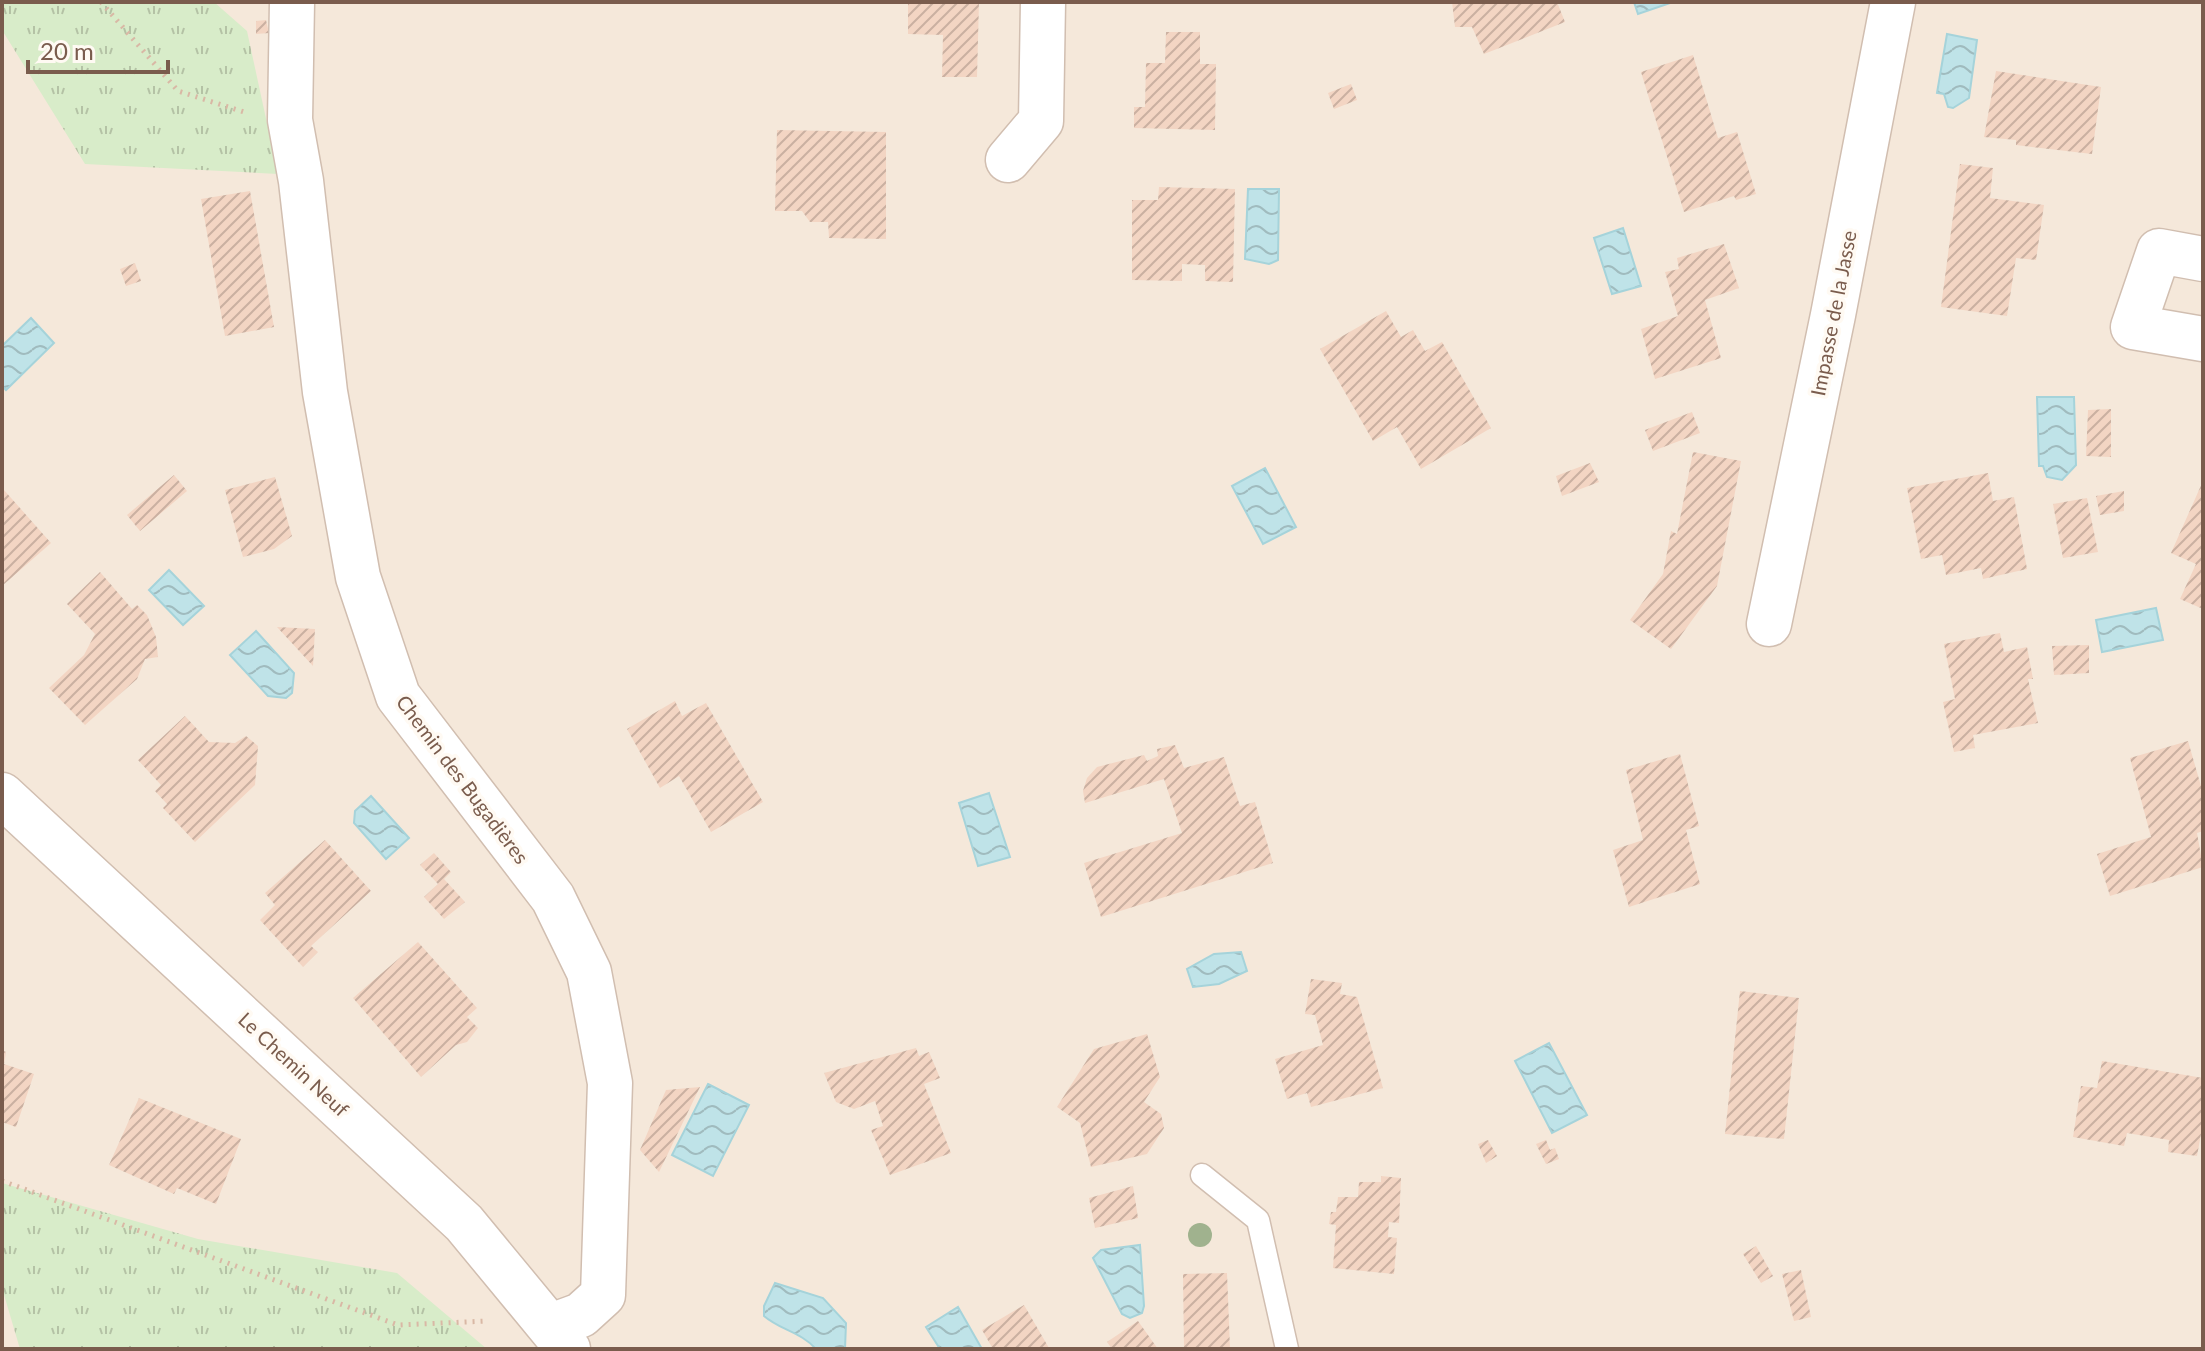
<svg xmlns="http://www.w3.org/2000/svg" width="2205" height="1351" font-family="Lato,sans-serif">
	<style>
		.residential { fill: #f5e8da }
		.grass { fill: url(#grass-tufts) }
		.water { fill: url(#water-waves); stroke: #a5d3da; stroke-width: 2 }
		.building { fill: url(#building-hatch) }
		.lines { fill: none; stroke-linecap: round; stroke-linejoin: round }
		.service-casing { stroke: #d1beb0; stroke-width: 25 }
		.minor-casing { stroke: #d1beb0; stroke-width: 47 }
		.path { stroke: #d9b8a5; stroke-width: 5; stroke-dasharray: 2 6; stroke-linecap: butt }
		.service { stroke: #fff; stroke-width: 22 }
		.minor { stroke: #fff; stroke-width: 44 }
		.tree { fill: #a0b28e }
		.labels { text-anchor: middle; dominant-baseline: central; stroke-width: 7; stroke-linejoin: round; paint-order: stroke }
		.street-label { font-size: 20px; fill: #7a5c4d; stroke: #fffaf3 }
	</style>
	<defs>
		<pattern id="grass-tufts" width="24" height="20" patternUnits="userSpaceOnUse" patternTransform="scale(2)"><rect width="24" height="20" fill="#d8ecc9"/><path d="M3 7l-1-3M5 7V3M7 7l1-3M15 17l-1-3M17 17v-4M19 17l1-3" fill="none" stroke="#b4c2a5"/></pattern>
		<pattern id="water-waves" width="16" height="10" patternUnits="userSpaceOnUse" patternTransform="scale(2)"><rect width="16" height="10" fill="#bfe3e8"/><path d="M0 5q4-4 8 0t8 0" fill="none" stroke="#a0bbbe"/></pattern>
		<pattern id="building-hatch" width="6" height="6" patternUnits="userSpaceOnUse" patternTransform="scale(2)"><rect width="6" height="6" fill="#f3d5c3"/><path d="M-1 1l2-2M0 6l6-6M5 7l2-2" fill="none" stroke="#cab0a1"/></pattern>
	</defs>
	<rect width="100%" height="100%" fill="#fdf6ec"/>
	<path class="residential" d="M 2,2 L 2203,2 L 2203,1349 L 2,1349 Z"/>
	<path class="grass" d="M 2,2 L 214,2 L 247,31 L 278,174 L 85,164 L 2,30 Z
		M 2,1183 L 198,1239 L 397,1273 L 487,1349 L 20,1349 L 2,1288 Z"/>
	<path class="water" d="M 1634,2 L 1673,2 L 1638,14 Z
		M 1947,34 L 1977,40 L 1969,98 L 1953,108 L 1948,107 L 1944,94 L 1937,93 Z
		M 1248,189 L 1279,189 L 1278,260 L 1269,264 L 1245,259 Z
		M 1623,228 L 1641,286 L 1612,294 L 1594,238 Z
		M 31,318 L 54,343 L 6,390 L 2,386 L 2,346 Z
		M 2037,397 L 2074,397 L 2076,465 L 2062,480 L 2047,477 L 2043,466 L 2039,466 Z
		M 1265,468 L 1296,527 L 1263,544 L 1232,486 Z
		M 169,570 L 204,606 L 183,625 L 149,590 Z
		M 2156,608 L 2163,640 L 2102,652 L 2096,620 Z
		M 256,631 L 294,673 L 292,693 L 286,698 L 268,696 L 230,655 Z
		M 989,793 L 1010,857 L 978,866 L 959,803 Z
		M 371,796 L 409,838 L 386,859 L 354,823 L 355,811 Z
		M 1241,952 L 1247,971 L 1219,984 L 1193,987 L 1187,969 L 1214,954 Z
		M 1549,1043 L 1587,1115 L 1552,1133 L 1515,1061 Z
		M 708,1084 L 749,1105 L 713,1176 L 672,1155 Z
		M 1140,1245 L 1144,1306 L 1142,1313 L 1130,1318 L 1122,1314 L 1093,1258 L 1101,1250 Z
		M 775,1283 L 823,1298 L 846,1323 L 845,1349 L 816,1349 C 801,1332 780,1330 764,1316 L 764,1306 Z
		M 958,1307 L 982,1349 L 940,1349 L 926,1327 Z"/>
	<path class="building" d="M 908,2 L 979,2 L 977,77 L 942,77 L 943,35 L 908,34 Z
		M 1452,2 L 1557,2 L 1565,22 L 1484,54 L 1472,27 L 1455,27 Z
		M 266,20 L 269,33 L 256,34 L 256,21 Z
		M 1166,32 L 1200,32 L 1200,64 L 1216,64 L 1215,130 L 1134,128 L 1134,107 L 1145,107 L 1146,63 L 1165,63 Z
		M 1693,55 L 1718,138 L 1737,132 L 1756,194 L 1736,200 L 1734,196 L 1684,212 L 1641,72 Z
		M 1996,71 L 2101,87 L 2092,154 L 2016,145 L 2016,140 L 1984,137 Z
		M 1351,84 L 1357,100 L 1334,109 L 1328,93 Z
		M 777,130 L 886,132 L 886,239 L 829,238 L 828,222 L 810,222 L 802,211 L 775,211 Z
		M 1960,164 L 1993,168 L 1990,198 L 2044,205 L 2036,260 L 2016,258 L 2007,316 L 1941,307 Z
		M 1159,187 L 1235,189 L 1233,282 L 1205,281 L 1205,265 L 1182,264 L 1182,281 L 1132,280 L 1132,200 L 1158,200 Z
		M 250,191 L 274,327 L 225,336 L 201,199 Z
		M 1724,244 L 1739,288 L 1705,300 L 1721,358 L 1655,379 L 1641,329 L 1678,316 L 1665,272 L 1679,269 L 1677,258 Z
		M 135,263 L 141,281 L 126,286 L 120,269 Z
		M 1386,311 L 1401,337 L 1413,330 L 1425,351 L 1442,342 L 1491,428 L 1421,469 L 1397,427 L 1373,441 L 1320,349 Z
		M 2111,409 L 2111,457 L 2086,456 L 2088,410 Z
		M 1692,412 L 1700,433 L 1653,451 L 1645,430 Z
		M 1693,452 L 1741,461 L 1717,586 L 1671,649 L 1630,620 L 1663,574 L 1671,531 L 1677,534 Z
		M 1590,463 L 1599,482 L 1562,496 L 1556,476 Z
		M 1988,473 L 1993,501 L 2014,497 L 2027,569 L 1983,579 L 1981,568 L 1946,575 L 1942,555 L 1921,559 L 1907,488 Z
		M 174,475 L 187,491 L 140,531 L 127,515 Z
		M 275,477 L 292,536 L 274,549 L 243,557 L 225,490 Z
		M 2203,481 L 2203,609 L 2180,599 L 2196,564 L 2171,553 Z
		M 4,490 L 51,543 L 2,586 L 2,492 Z
		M 2124,491 L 2124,511 L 2100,515 L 2096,496 Z
		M 2087,498 L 2098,552 L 2063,558 L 2053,504 Z
		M 100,572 L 132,609 L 137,605 L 147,615 L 156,637 L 158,657 L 145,659 L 137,679 L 85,725 L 49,688 L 84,655 L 95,634 L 67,604 Z
		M 277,627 L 315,629 L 313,666 Z
		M 2000,633 L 2004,652 L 2027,647 L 2033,679 L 2028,679 L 2038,723 L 1973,735 L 1975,748 L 1954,752 L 1943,702 L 1955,699 L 1944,644 Z
		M 2089,645 L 2089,673 L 2054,675 L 2052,646 Z
		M 675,701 L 682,716 L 706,703 L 763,802 L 711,832 L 679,776 L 660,788 L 627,729 Z
		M 185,716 L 209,742 L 235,743 L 246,736 L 258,746 L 255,785 L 195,842 L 163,808 L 167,804 L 155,791 L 161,785 L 138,760 Z
		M 2188,741 L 2203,793 L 2203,831 L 2197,833 L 2203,867 L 2110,896 L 2097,854 L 2151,837 L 2130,758 Z
		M 1175,745 L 1184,768 L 1224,757 L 1240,806 L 1255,802 L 1273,863 L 1101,917 L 1084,863 L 1182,833 L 1164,779 L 1085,803 L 1083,791 L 1087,778 L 1097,767 L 1144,755 L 1147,761 L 1158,756 L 1157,749 Z
		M 1680,754 L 1699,826 L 1686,830 L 1700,884 L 1629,907 L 1613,850 L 1643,840 L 1626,770 Z
		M 325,840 L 371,891 L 311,946 L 318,952 L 303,967 L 260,920 L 275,905 L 265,893 Z
		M 434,853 L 451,872 L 444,879 L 465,902 L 444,919 L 424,897 L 438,884 L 420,865 Z
		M 418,942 L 477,1008 L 467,1017 L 478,1028 L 467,1042 L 456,1045 L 421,1077 L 353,998 Z
		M 1311,979 L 1342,983 L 1340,994 L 1357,997 L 1383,1088 L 1311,1107 L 1307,1093 L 1287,1099 L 1275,1059 L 1323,1045 L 1315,1015 L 1305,1014 Z
		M 1740,991 L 1799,998 L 1784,1139 L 1725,1134 Z
		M 1147,1034 L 1160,1077 L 1144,1102 L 1161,1114 L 1164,1128 L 1147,1154 L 1091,1167 L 1080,1123 L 1057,1107 L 1094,1049 Z
		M 916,1048 L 919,1056 L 929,1052 L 940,1078 L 924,1084 L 951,1153 L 890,1175 L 871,1130 L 883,1126 L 875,1101 L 854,1109 L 836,1102 L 824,1073 Z
		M 2,1050 L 6,1052 L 4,1064 L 34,1074 L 16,1127 L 2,1122 Z
		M 2102,1061 L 2203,1078 L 2203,1123 L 2197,1156 L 2168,1152 L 2169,1140 L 2127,1133 L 2124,1146 L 2073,1137 L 2081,1086 L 2097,1088 Z
		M 700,1087 L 659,1172 L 640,1150 L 666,1090 Z
		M 139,1098 L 241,1139 L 216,1204 L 177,1188 L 174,1194 L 109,1165 Z
		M 1488,1140 L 1497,1156 L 1486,1163 L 1478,1144 Z
		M 1546,1140 L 1550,1150 L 1555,1148 L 1559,1159 L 1546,1164 L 1536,1144 Z
		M 1381,1176 L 1401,1178 L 1399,1223 L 1389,1222 L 1388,1237 L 1397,1238 L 1394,1274 L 1333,1268 L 1336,1225 L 1329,1224 L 1331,1212 L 1336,1212 L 1338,1197 L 1358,1197 L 1359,1182 L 1381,1182 Z
		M 1133,1186 L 1138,1218 L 1095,1228 L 1089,1198 Z
		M 1756,1246 L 1773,1276 L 1761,1283 L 1743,1254 Z
		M 1801,1270 L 1811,1317 L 1794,1321 L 1782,1274 Z
		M 1227,1273 L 1230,1349 L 1184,1349 L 1183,1274 Z
		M 1024,1305 L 1049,1348 L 993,1349 L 982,1330 Z
		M 1138,1321 L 1158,1349 L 1112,1349 L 1107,1342 Z"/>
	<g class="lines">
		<g class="service-casing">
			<path id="service" d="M 1202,1175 L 1258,1220 L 1287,1349"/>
		</g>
		<g class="minor-casing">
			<path id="minor" d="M 292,2 L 290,120 L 301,181 L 325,392 L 358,577 L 398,696 L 553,898 L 589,972 L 610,1083 L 603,1295 L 581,1315 L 551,1326
				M 1008,160 L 1041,121 L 1043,2
				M 2203,259 L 2159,251 L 2133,327 L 2203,339
				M 1769,624 L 1833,315 L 1893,2
				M 2,795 L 464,1223 L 568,1349"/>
		</g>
		<path class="path" d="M 101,2 L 178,91 L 244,112
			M 2,1181 L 398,1325 L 488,1321"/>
		<use href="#service" class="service"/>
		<use href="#minor" class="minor"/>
	</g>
	<circle class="tree" cx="1200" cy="1235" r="12"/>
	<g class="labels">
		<g class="street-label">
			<text transform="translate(1833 313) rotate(-79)">Impasse de la Jasse</text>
			<text transform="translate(463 779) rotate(53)">Chemin des Bugadières</text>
			<text transform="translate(294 1064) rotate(43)">Le Chemin Neuf</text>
		</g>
	</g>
	<rect width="2205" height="1351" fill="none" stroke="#7a5c4d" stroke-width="8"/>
	<path d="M28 60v12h140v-12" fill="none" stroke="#7a5c4d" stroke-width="4"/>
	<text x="40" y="60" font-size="24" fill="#7a5c4d" stroke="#fffaf3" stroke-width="6" paint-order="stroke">20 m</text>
</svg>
